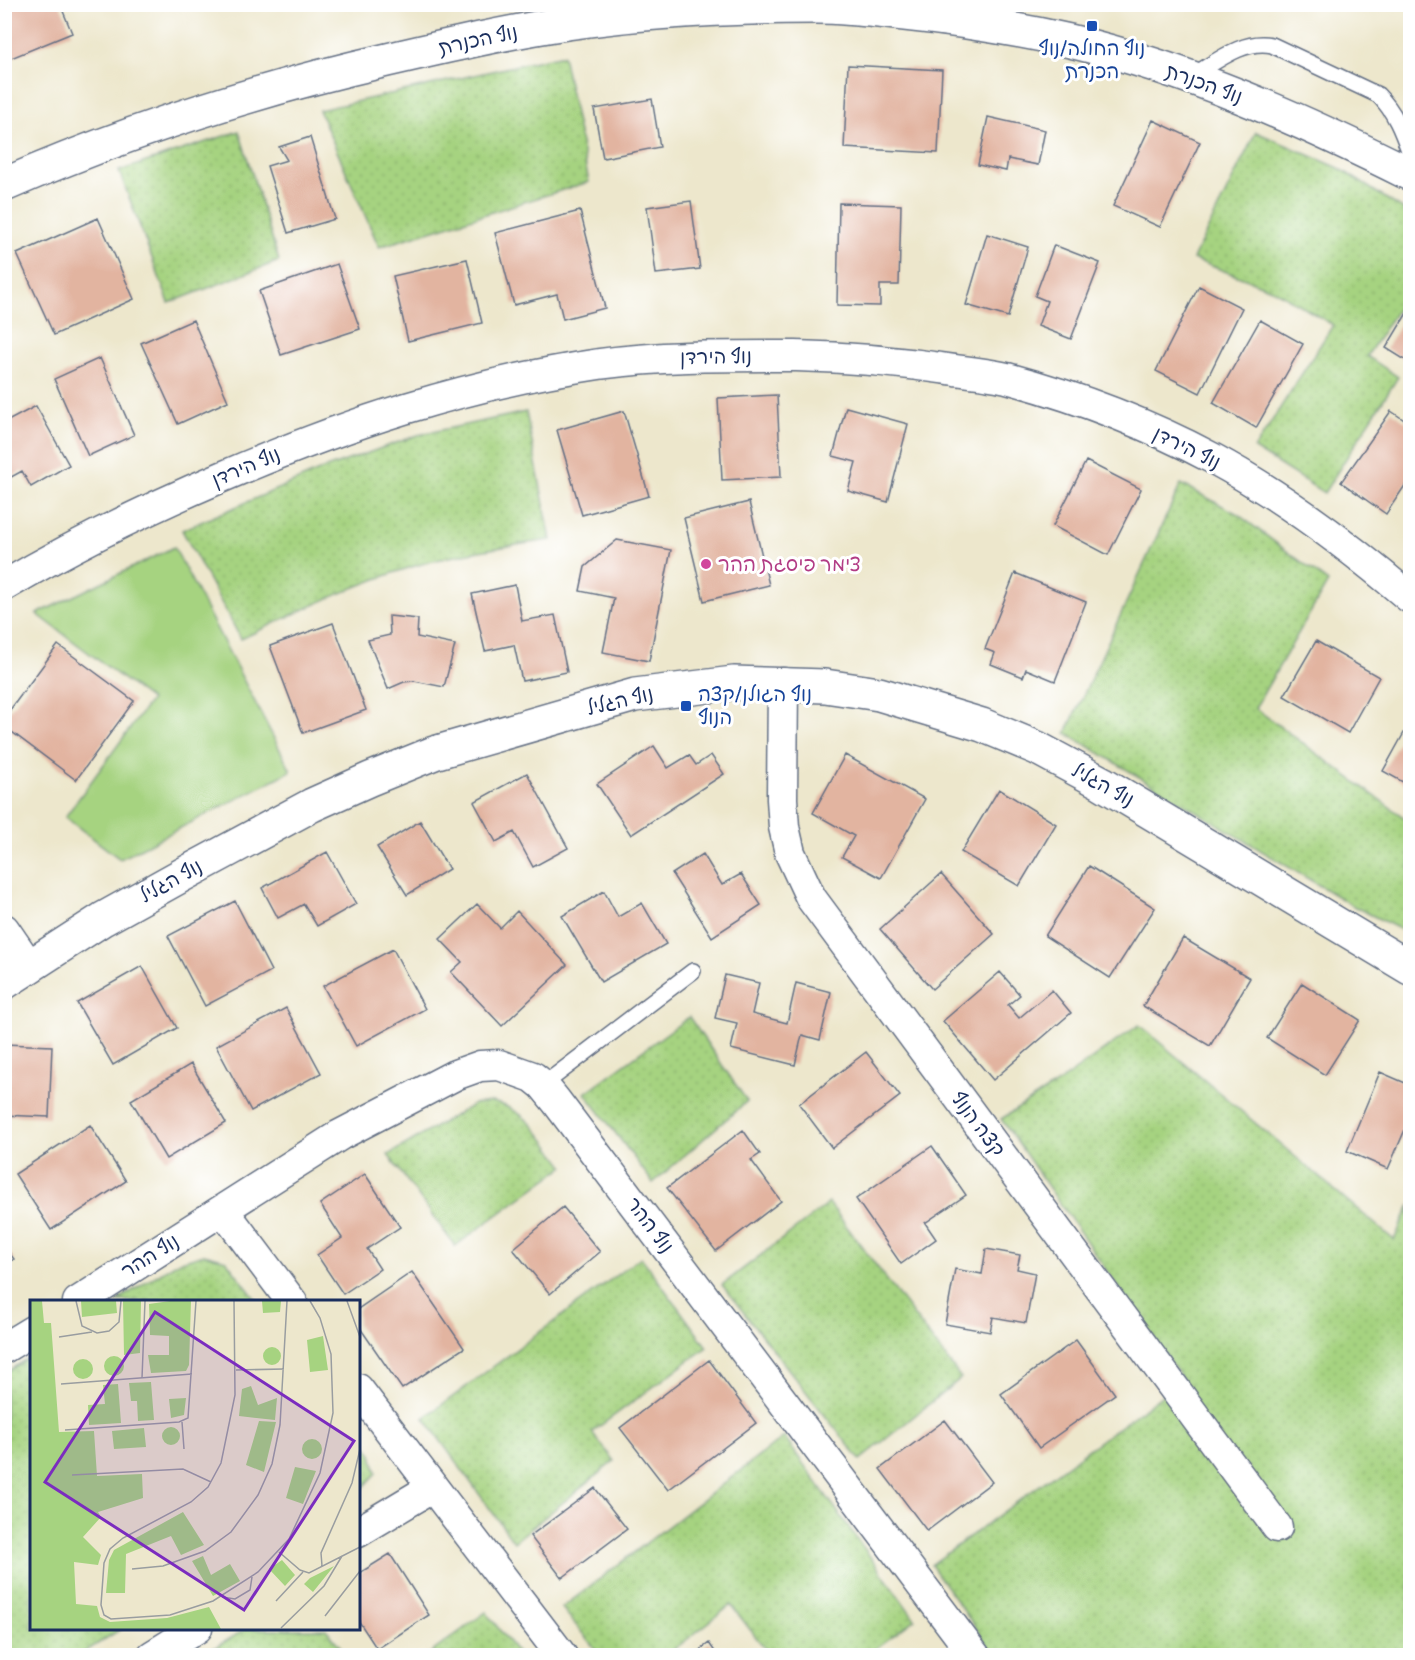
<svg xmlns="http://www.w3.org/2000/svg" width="1415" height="1660" font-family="Pangolin,'Playpen Sans Hebrew',sans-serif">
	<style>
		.grass { fill: url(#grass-dots); stroke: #60816f; stroke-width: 1.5 }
		.park { fill: #a6d380; stroke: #60816f; stroke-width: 1.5 }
		.building { fill: #e2b4a0 }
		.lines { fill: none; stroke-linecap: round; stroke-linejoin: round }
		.service-casing { stroke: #646f84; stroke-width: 18 }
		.minor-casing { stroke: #646f84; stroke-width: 33 }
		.tertiary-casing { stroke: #646f84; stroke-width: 36 }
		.service { stroke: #fff; stroke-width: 15 }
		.minor { stroke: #fff; stroke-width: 30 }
		.tertiary { stroke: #fff; stroke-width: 33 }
		.transit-dot { fill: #1a4fb4; stroke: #fff; stroke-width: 2 }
		.hotel-dot { fill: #d1479c; stroke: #fff; stroke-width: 2 }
		.labels { text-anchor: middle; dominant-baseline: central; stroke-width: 6; stroke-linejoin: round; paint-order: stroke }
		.street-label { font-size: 20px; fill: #1b2f5e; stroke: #fff }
		.transit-label { font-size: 20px; fill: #164399; stroke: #fff }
		.hotel-label { font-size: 20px; fill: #b23c85; stroke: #fff; text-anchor: start }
		.inset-road { fill: none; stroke: #999da0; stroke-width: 1.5 }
		.view { fill: #7b2cbf; fill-opacity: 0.15; stroke: #7b2cbf; stroke-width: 3 }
		.inset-edge { fill: none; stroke: #1b2f5e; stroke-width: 3 }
	</style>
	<defs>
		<pattern id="grass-dots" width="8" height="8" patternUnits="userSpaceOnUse" patternTransform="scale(1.5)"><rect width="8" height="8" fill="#a6d380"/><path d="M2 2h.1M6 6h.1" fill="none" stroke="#8eb571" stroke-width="1.8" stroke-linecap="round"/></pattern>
	</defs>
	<rect width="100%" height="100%" fill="#fff"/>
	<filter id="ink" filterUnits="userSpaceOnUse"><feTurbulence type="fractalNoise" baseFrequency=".0167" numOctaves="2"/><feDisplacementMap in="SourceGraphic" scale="12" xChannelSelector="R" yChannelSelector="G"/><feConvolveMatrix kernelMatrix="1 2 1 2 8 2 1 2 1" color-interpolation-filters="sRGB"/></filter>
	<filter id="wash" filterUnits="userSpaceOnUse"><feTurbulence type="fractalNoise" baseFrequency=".008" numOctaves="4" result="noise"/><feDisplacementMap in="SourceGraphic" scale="24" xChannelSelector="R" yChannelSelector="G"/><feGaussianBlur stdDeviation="1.35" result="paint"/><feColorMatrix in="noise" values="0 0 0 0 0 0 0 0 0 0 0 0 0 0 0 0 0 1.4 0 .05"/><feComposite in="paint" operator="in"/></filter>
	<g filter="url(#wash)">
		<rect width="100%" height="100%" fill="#ede7cc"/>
		<path class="grass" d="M 563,55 L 589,182 L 379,247 L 319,110 Z
			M 239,131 L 279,261 L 169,303 L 119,171 Z
			M 1256,132 L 1339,168 L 1410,214 L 1410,290 L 1367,356 L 1398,377 L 1324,493 L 1254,449 L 1333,325 L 1274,290 L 1193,259 Z
			M 526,412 L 551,540 C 506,546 459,553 415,566 C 355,584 298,612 241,639 L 182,530 L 326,468 L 418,435 Z
			M 1181,484 L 1236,513 L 1328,582 L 1255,708 L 1410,822 L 1410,934 L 1355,907 L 1066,733 Z
			M 689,1017 L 747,1101 L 653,1183 L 585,1093 Z
			M 1139,1025 L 1394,1240 L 1410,1205 L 1410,1655 L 995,1655 L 931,1565 L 1183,1380 L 1001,1119 L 1058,1083 Z
			M 492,1102 C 528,1109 543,1139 564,1166 L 455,1246 L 388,1155 L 474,1104 Z
			M 829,1203 L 961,1378 L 860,1460 L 722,1285 Z
			M 204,1254 L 226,1260 L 257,1301 L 116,1301 L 178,1262 Z
			M 641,1257 L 707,1347 L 592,1432 L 614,1461 L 514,1542 L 424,1418 Z
			M 31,1356 L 32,1628 L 121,1629 L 80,1655 L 5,1655 L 5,1373 Z
			M 359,1436 L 372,1454 L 377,1473 L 359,1492 Z
			M 784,1437 L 915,1619 L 867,1655 L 770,1655 L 731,1605 L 667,1655 L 600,1655 L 562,1608 Z
			M 486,1612 L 519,1655 L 428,1655 Z
			M 246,1629 L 326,1629 L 347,1655 L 202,1655 Z"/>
		<path class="park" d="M 174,547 L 291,771 L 120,859 L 65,817 L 151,700 L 37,614 Z"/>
		<g id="blocks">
			<path class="building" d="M 4,4 L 60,4 L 72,33 L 4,61 Z
				M 848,65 L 942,70 L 938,153 L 844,148 Z
				M 652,99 L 660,147 L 603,158 L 594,109 Z
				M 988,117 L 1045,130 L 1038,165 L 1008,159 L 1006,171 L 978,165 Z
				M 1153,120 L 1200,142 L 1160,227 L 1113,206 Z
				M 310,137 L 335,219 L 288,233 L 267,166 L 287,160 L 279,147 Z
				M 691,201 L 700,269 L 656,274 L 647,207 Z
				M 839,203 L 901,205 L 899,285 L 880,285 L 880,306 L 837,305 Z
				M 580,211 L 605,308 L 563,319 L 557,294 L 514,305 L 495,233 Z
				M 98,218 L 134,299 L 54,335 L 17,254 Z
				M 987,234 L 1028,247 L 1008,317 L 966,305 Z
				M 1054,245 L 1100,263 L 1071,339 L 1038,326 L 1047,301 L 1035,296 Z
				M 467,259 L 482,323 L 408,341 L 393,276 Z
				M 337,264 L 360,329 L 281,355 L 259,291 Z
				M 1199,286 L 1242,308 L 1200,393 L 1156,371 Z
				M 1410,308 L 1410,363 L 1386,348 Z
				M 193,320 L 228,401 L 178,424 L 141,343 Z
				M 1260,320 L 1303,344 L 1256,428 L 1213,403 Z
				M 100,358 L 134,435 L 88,456 L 54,379 Z
				M 777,395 L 781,477 L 722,480 L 718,398 Z
				M 36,406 L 69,465 L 31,487 L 22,471 L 4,481 L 4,423 Z
				M 846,407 L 908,424 L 888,502 L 848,491 L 856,462 L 833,456 Z
				M 624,411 L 649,496 L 582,515 L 557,430 Z
				M 1391,411 L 1410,424 L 1410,478 L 1386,514 L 1341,482 Z
				M 1086,461 L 1141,489 L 1108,555 L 1053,526 Z
				M 749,502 L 769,585 L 704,601 L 684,518 Z
				M 617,540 L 671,550 L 649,661 L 603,652 L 614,598 L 580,591 L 585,567 Z
				M 1015,573 L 1086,602 L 1055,681 L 1026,669 L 1023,677 L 991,664 L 995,653 L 985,649 Z
				M 515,585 L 522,621 L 555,615 L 567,672 L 522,681 L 514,645 L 485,651 L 472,594 Z
				M 389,616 L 418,619 L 417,637 L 455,645 L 444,687 L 414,681 L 404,682 L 388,689 L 368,640 L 390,635 Z
				M 333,623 L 366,710 L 303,733 L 270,646 Z
				M 1316,641 L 1379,677 L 1348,733 L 1284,696 Z
				M 58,645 L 134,701 L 76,780 L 4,726 L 4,718 Z
				M 1410,722 L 1410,786 L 1383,771 Z
				M 654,746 L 668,768 L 689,755 L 696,765 L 711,755 L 724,774 L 631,835 L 597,784 Z
				M 845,755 L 925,799 L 881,878 L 842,857 L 854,836 L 813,813 Z
				M 527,773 L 568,848 L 533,867 L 514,832 L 496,842 L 474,802 Z
				M 999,789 L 1056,824 L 1019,886 L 961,852 Z
				M 420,821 L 449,869 L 407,895 L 377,847 Z
				M 327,852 L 356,904 L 317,926 L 304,904 L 278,918 L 262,888 Z
				M 703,854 L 722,885 L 741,874 L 761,905 L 712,937 L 672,874 Z
				M 1089,866 L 1155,908 L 1110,978 L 1045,936 Z
				M 941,874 L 994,934 L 932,989 L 880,929 Z
				M 604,891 L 618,917 L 642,903 L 666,944 L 601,982 L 562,916 Z
				M 235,901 L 271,971 L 205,1006 L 168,936 Z
				M 477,904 L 500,928 L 517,911 L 567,965 L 502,1026 L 451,972 L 462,962 L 440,939 Z
				M 1183,938 L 1250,978 L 1210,1046 L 1143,1006 Z
				M 393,949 L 425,1009 L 356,1046 L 323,986 Z
				M 142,966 L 177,1028 L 113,1065 L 77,1003 Z
				M 1000,972 L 1020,995 L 1008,1005 L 1019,1018 L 1052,990 L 1071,1013 L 993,1080 L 943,1021 Z
				M 725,975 L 759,983 L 752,1014 L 787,1023 L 796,983 L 831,992 L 820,1040 L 802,1035 L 795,1065 L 731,1049 L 737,1023 L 715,1018 Z
				M 1302,983 L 1360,1020 L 1325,1075 L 1267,1038 Z
				M 286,1008 L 321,1073 L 251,1111 L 216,1046 Z
				M 4,1044 L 52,1046 L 49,1117 L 4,1115 Z
				M 866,1052 L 900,1096 L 832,1148 L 799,1104 Z
				M 191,1064 L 226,1123 L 166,1159 L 131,1100 Z
				M 1380,1072 L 1410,1085 L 1410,1118 L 1388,1169 L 1347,1151 Z
				M 90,1125 L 126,1181 L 51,1230 L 15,1174 Z
				M 743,1130 L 760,1154 L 751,1160 L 781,1201 L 716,1251 L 667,1188 Z
				M 932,1146 L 966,1195 L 925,1223 L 936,1239 L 901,1264 L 856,1199 Z
				M 365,1174 L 400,1227 L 367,1249 L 380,1269 L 343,1294 L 317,1255 L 342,1238 L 320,1204 Z
				M 563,1207 L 600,1252 L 550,1294 L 513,1249 Z
				M 4,1246 L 14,1259 L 4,1266 Z
				M 986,1249 L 1020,1255 L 1017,1269 L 1035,1273 L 1026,1323 L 993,1317 L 990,1332 L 945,1324 L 955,1269 L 982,1274 Z
				M 412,1272 L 464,1348 L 402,1389 L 358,1325 L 358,1309 Z
				M 1076,1340 L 1115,1394 L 1039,1448 L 1001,1394 Z
				M 709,1360 L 756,1423 L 668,1490 L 620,1428 Z
				M 945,1420 L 992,1482 L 927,1531 L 880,1469 Z
				M 595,1488 L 627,1529 L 562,1578 L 530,1536 Z
				M 390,1554 L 429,1615 L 377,1649 L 358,1620 L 358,1574 Z
				M 709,1643 L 718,1656 L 692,1656 Z"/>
		</g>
	</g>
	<g filter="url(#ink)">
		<use href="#blocks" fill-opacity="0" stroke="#646f84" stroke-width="1.5"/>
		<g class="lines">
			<g class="service-casing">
				<path id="service" d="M 1192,76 C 1216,62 1243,39 1272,45 L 1378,95 C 1395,112 1402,131 1410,153
					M 543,1085 L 693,971"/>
			</g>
			<g class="minor-casing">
				<path id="minor" d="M 4,586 C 75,544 147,509 222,477 C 345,424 465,384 599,364 C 663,355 731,356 796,356 C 849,357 902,362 955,370 C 972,372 990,374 1007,378 C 1077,397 1148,424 1212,458 C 1283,496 1349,546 1410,598
					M 783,683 L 782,799 L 784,827 L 790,853 L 811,898 L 1277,1527
					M 4,929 L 30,967
					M 223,1210 L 292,1302
					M 78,1302 L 340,1135 L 455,1075 L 480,1066 L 499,1065 L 533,1077 L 543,1085 L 556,1101 L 975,1656
					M 4,1348 L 32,1331
					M 358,1389 L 562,1656
					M 358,1532 L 433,1487
					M 152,1656 L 197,1628"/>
			</g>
			<g class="tertiary-casing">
				<path id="tertiary" d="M 4,185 C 128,131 256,90 387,60 C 447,46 507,32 567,23 C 647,11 734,7 816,7 C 842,7 870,10 896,13 C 954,19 1012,28 1070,41 C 1188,69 1302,120 1410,174
					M 4,983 L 103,919 L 184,874 L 312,805 L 370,779 L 434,753 L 635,695 L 734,683 L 825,686 L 879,694 L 982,725 L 1037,748 L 1102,783 L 1410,968"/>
			</g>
			<use href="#service" class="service"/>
			<use href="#minor" class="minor"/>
			<use href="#tertiary" class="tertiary"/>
		</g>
	</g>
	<g class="transit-dot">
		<rect x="1086" y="20" width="12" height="12" rx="3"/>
		<rect x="680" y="700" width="12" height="12" rx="3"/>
	</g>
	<circle class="hotel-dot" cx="706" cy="564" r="6"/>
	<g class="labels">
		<g class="street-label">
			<text transform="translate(478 40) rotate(-12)">נוף הכנרת</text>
			<text transform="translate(1204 84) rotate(20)">נוף הכנרת</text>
			<text transform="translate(716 357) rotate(-1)">נוף הירדן</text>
			<text transform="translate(1187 448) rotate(26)">נוף הירדן</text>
			<text transform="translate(246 467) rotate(-23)">נוף הירדן</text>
			<text transform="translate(620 701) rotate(-13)">נוף הגליל</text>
			<text transform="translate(1103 785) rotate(29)">נוף הגליל</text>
			<text transform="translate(171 881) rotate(-29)">נוף הגליל</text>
			<text transform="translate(978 1124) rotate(53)">קצה הנוף</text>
			<text transform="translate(650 1225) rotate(53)">נוף ההר</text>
			<text transform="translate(150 1256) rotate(-32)">נוף ההר</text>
		</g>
		<g class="transit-label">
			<text x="1092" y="48">נוף החולה/נוף<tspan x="1092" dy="23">הכנרת</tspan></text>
			<text x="698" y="694" text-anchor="start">נוף הגולן/קצה<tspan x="698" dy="23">הנוף</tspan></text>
		</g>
		<g class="hotel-label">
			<text x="718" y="564">צימר פיסגת ההר</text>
		</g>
	</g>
	<g transform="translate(30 1300)">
		<rect width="330" height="330" fill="#ede7cc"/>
		<path d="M 0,1 L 12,1 L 14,23 L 21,23 L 29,132 L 64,131 L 67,176 L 112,174 L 113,198 L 68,212 L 71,217 L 53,237 L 71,255 L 68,265 L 44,262 L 46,304 L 67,306 L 70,317 L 80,322 L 137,318 L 179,307 L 191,329 L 0,329 ZM 51,1 L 86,1 L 87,13 L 52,17 ZM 93,1 L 111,1 L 110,53 L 94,55 ZM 140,1 L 161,1 L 159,65 L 156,71 L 121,73 L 118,55 L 139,55 L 139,36 L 120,35 L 119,4 ZM 232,1 L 251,1 L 250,12 L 233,13 ZM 293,36 L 298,70 L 280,72 L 277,40 ZM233 56a9 9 0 1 1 18 0a9 9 0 1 1-18 0ZM74 66a10 10 0 1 1 20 0a10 10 0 1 1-20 0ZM43 69a10 10 0 1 1 20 0a10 10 0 1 1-20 0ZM 121,82 L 124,120 L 108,121 L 107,101 L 101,101 L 99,83 ZM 88,84 L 91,123 L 59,125 L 58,105 L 75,104 L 73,85 ZM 156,98 L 154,115 L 141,118 L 139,99 ZM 229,121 L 246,122 L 234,172 L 216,165 ZM132 136a9 9 0 1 1 18 0a9 9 0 1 1-18 0ZM 114,128 L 116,147 L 84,149 L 82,131 ZM272 149a10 10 0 1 1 20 0a10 10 0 1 1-20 0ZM 265,167 L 286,171 L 273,204 L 256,198 ZM 153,212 L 174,245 L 151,255 L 141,236 L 96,254 L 95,293 L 76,293 L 79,260 L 84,250 ZM 173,256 L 181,275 L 200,264 L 210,281 L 183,296 L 162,261 Z" fill="#a6d380"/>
		<path d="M 221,86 L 228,105 L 247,98 L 245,120 L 209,116 L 212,89 ZM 252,260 L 265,275 L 255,286 L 239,269 ZM 304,266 L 283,292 L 274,284 L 280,278 Z" fill="#a6d380"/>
		<path class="inset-road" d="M 46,1 L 52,26 L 67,33 L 79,31 L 89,22 L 91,1M 204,1 L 205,95 L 191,163 L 178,187 L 161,202 L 93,238 L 80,249 L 74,263 L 71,305 L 74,315 L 81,319 L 140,315 L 183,301 L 228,272 L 259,239 L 290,173 L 303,113 L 301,54 L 290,18 L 280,1M 317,1 L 330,37M 29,37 L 62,32M 206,70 L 254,69M 112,78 L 115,1M 31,84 L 162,74M 152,122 L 154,149M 35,130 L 149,122 L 158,118 L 166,1M 42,175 L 153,169 L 181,182M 249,252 L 270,270 L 279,273 L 330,247M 292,266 L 291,253 L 322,183 L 330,149M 102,269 L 133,266 L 175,251 L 201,232 L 228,195 L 242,164 L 250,125 L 257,1M 192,297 L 205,299 L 220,290 L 222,277M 246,301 L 273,272M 295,316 L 330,271M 251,328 L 294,286 L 312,256"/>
		<path class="view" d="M 125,12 L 324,141 L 214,310 L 15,182 Z"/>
		<rect width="330" height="330" class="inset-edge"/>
	</g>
	<rect width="1415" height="1660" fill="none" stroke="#fff" stroke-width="24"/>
</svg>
